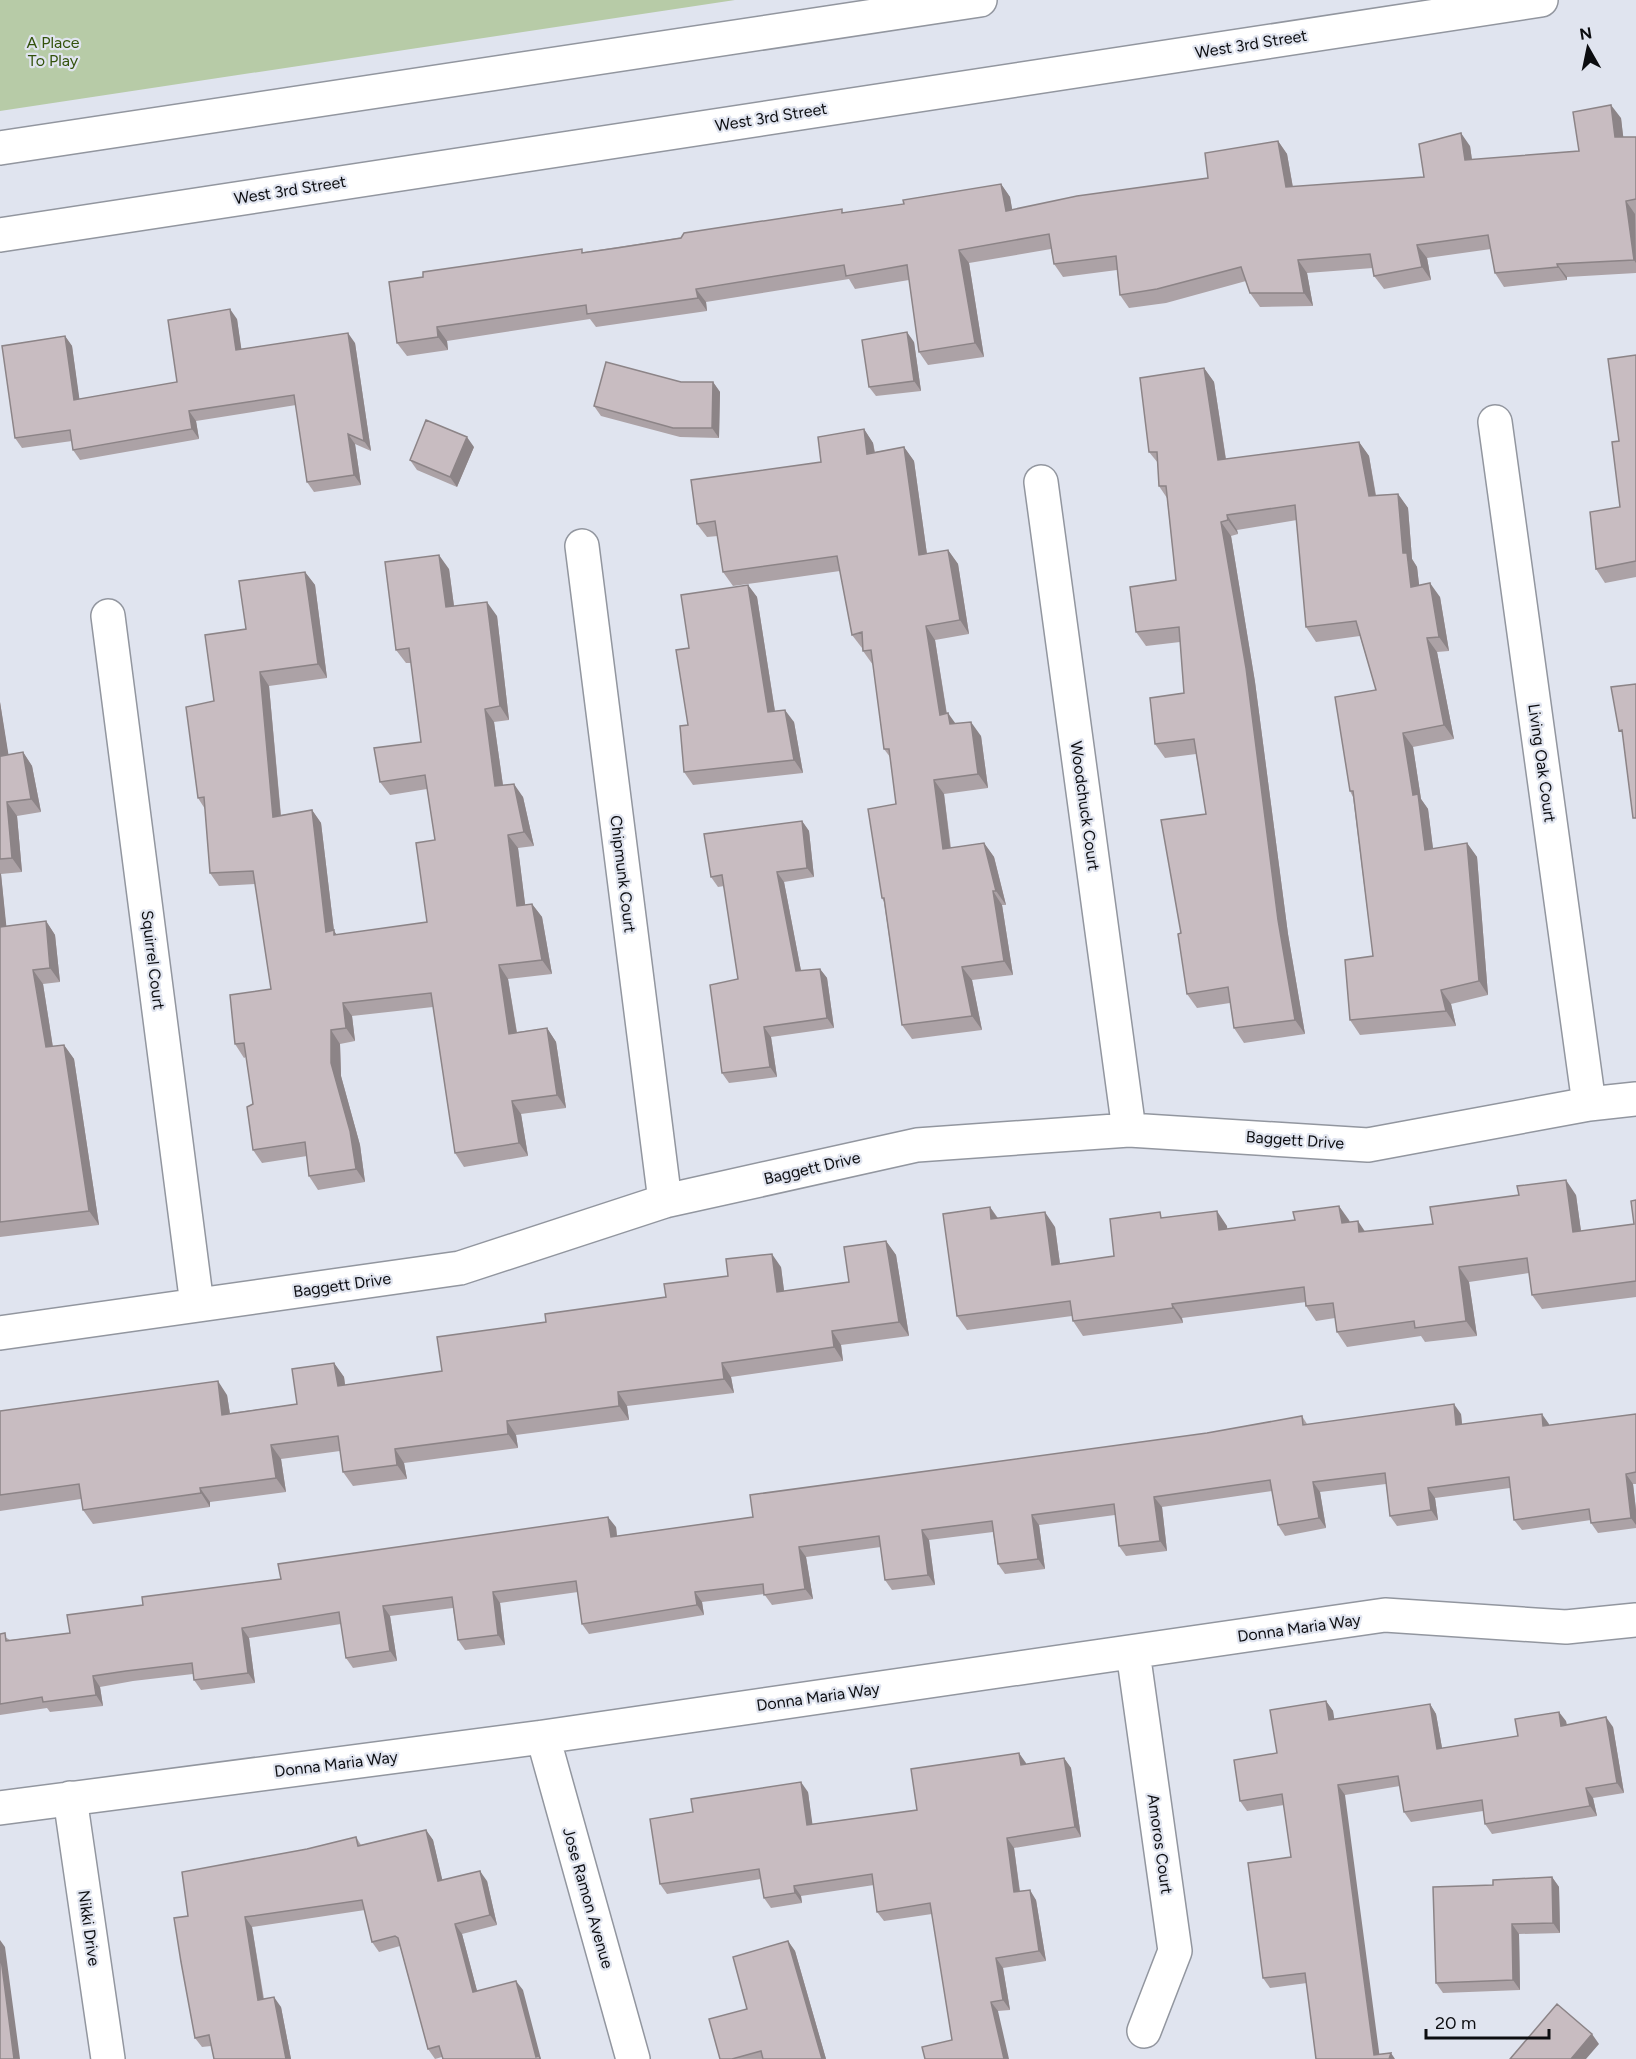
<svg xmlns="http://www.w3.org/2000/svg" width="1636" height="2059" font-family="Figtree,sans-serif">
	<style>
		.green { fill: #b7cba7 }
		.lines { fill: none; stroke-linecap: round; stroke-linejoin: round }
		.minor-casing { stroke: #92969f; stroke-width: 36 }
		.major-casing { stroke: #92969f; stroke-width: 36 }
		.minor { stroke: #fff; stroke-width: 33 }
		.major { stroke: #fff; stroke-width: 33 }
		.wall { fill: #aca2a6 }
		.shaded-wall { fill: #8c8487 }
		.building { fill: #c8bcc1; stroke: #8c8487; stroke-width: 1.5 }
		.labels { text-anchor: middle; dominant-baseline: central; stroke-width: 4.5; stroke-linejoin: round; paint-order: stroke }
		.park-label { font-size: 16px; fill: #33520c; stroke: #e0e4ef }
		.street-label { font-size: 16px; fill: #0c0d10; stroke: #e0e4ef }
	</style>
	<rect width="100%" height="100%" fill="#e0e4ef"/>
	<path class="green" d="M 0,0 L 735,0 L 0,111 Z"/>
	<g class="lines">
		<g class="minor-casing">
			<path id="minor" d="M 1495,422 L 1589,1104
				M 1041,482 L 1129,1130
				M 582,546 L 665,1201
				M 108,616 L 197,1305
				M 0,1333 L 460,1268 L 665,1201 L 917,1145 L 1129,1130 L 1368,1145 L 1589,1104 L 1636,1099
				M 1133,1652 L 1175,1951 L 1144,2031
				M 543,1737 L 633,2059
				M 70,1798 L 108,2059
				M 0,1808 L 543,1737 L 1385,1615 L 1566,1627 L 1636,1620"/>
		</g>
		<g class="major-casing">
			<path id="major" d="M 0,148 L 980,0
				M 0,235 L 1541,0"/>
		</g>
		<use href="#minor" class="minor"/>
		<use href="#major" class="major"/>
	</g>
	<path class="wall" d="M 1621,118 L 1623,137 L 1636,137 L 1636,273 L 1567,277 L 1567,280 L 1504,287 L 1495,273 L 1491,249 L 1427,258 L 1431,280 L 1384,289 L 1374,276 L 1373,268 L 1307,273 L 1313,306 L 1260,307 L 1250,293 L 1246,281 L 1166,303 L 1129,308 L 1120,295 L 1117,270 L 1063,277 L 1054,264 L 1051,249 L 969,263 L 984,357 L 928,365 L 919,352 L 909,280 L 855,289 L 849,279 L 706,302 L 707,311 L 596,327 L 590,319 L 447,341 L 448,350 L 407,356 L 397,343 L 584,252 L 904,204 L 1001,184 L 1010,197 L 1012,210 L 1208,178 L 1278,141 L 1287,154 L 1293,187 L 1424,177 L 1470,146 L 1472,160 L 1579,151 Z
		M 237,319 L 241,349 L 355,343 L 371,451 L 355,444 L 361,485 L 314,492 L 307,482 L 296,405 L 196,421 L 199,439 L 80,460 L 73,450 L 72,441 L 22,448 L 15,438 L 65,336 L 72,346 L 79,399 L 177,382 Z
		M 914,342 L 921,391 L 876,396 L 869,387 Z
		M 1636,355 L 1636,577 L 1605,583 L 1596,569 L 1620,507 L 1619,441 Z
		M 1204,368 L 1214,382 L 1226,459 L 1359,442 L 1369,456 L 1376,495 L 1398,494 L 1408,508 L 1412,559 L 1417,567 L 1419,585 L 1440,597 L 1449,651 L 1437,652 L 1454,739 L 1413,747 L 1421,799 L 1428,809 L 1433,849 L 1467,843 L 1477,857 L 1488,995 L 1451,1004 L 1456,1026 L 1360,1035 L 1350,1020 L 1373,956 L 1353,797 L 1350,791 L 1376,690 L 1360,636 L 1316,642 L 1306,627 L 1297,520 L 1237,530 L 1238,534 L 1231,536 L 1255,682 L 1288,934 L 1305,1034 L 1244,1043 L 1234,1028 L 1230,1003 L 1197,1008 L 1187,994 L 1181,933 L 1206,814 L 1196,754 L 1165,758 L 1155,744 L 1184,693 L 1180,642 L 1146,646 L 1136,632 L 1176,580 L 1167,498 L 1159,486 L 1158,463 L 1149,452 Z
		M 681,382 L 713,382 L 720,392 L 719,438 L 680,437 L 601,416 L 594,406 Z
		M 864,429 L 873,443 L 875,452 L 904,447 L 914,461 L 927,554 L 948,550 L 958,564 L 969,634 L 935,640 L 947,714 L 955,724 L 981,736 L 988,788 L 944,794 L 951,848 L 984,843 L 994,857 L 1006,905 L 1002,905 L 1013,975 L 972,980 L 982,1030 L 912,1039 L 902,1025 L 884,902 L 882,898 L 896,804 L 890,757 L 884,749 L 873,665 L 863,651 L 862,648 L 852,635 L 840,571 L 733,586 L 723,572 L 718,536 L 707,537 L 697,524 L 821,462 Z
		M 474,447 L 457,487 L 417,470 L 410,460 Z
		M 449,569 L 454,606 L 497,616 L 509,720 L 494,722 L 503,785 L 523,797 L 534,846 L 518,848 L 525,905 L 532,904 L 542,917 L 552,974 L 508,979 L 517,1032 L 547,1028 L 556,1042 L 566,1108 L 521,1114 L 528,1156 L 464,1167 L 455,1153 L 433,1007 L 352,1016 L 355,1041 L 340,1044 L 341,1076 L 360,1145 L 365,1182 L 318,1190 L 309,1176 L 307,1156 L 262,1163 L 253,1150 L 253,1104 L 246,1057 L 244,1058 L 235,1044 L 271,989 L 255,884 L 219,886 L 210,873 L 205,809 L 198,798 L 246,629 L 305,572 L 315,585 L 327,678 L 269,686 L 281,815 L 312,810 L 321,823 L 334,931 L 337,935 L 427,922 L 435,840 L 427,789 L 390,795 L 380,782 L 421,742 L 411,663 L 406,663 L 396,650 Z
		M 748,585 L 757,597 L 775,711 L 794,722 L 803,773 L 693,785 L 684,772 L 688,725 L 689,648 Z
		M 0,702 L 8,755 L 23,752 L 32,766 L 41,812 L 17,816 L 22,872 L 1,874 L 6,927 L 46,921 L 55,935 L 60,982 L 43,984 L 53,1047 L 64,1045 L 74,1059 L 99,1225 L 0,1237 Z
		M 802,821 L 809,831 L 814,877 L 784,882 L 801,971 L 820,969 L 827,978 L 834,1028 L 771,1037 L 777,1077 L 729,1083 L 722,1073 L 738,979 L 724,886 L 718,887 L 711,877 Z
		M 1576,1195 L 1581,1231 L 1634,1224 L 1636,1200 L 1636,1297 L 1542,1309 L 1532,1295 L 1529,1273 L 1469,1282 L 1477,1336 L 1425,1342 L 1421,1336 L 1347,1347 L 1337,1332 L 1335,1318 L 1316,1321 L 1306,1306 L 1306,1302 L 1182,1318 L 1183,1323 L 1083,1336 L 1073,1321 L 1072,1316 L 967,1330 L 957,1316 L 990,1207 L 998,1218 L 1055,1227 L 1060,1264 L 1114,1256 L 1164,1218 L 1227,1226 L 1227,1229 L 1349,1220 L 1350,1222 L 1365,1232 L 1433,1224 Z
		M 886,1241 L 896,1255 L 909,1336 L 841,1345 L 843,1361 L 731,1377 L 734,1393 L 627,1406 L 629,1420 L 516,1435 L 518,1448 L 404,1463 L 407,1479 L 353,1486 L 343,1472 L 340,1451 L 281,1459 L 286,1492 L 210,1502 L 210,1507 L 93,1524 L 83,1510 L 81,1499 L 0,1511 L 0,1411 L 227,1395 L 230,1413 L 297,1404 L 334,1363 L 344,1377 L 345,1385 L 442,1371 L 546,1322 L 666,1297 L 728,1276 L 781,1267 L 784,1291 L 849,1282 Z
		M 1461,1414 L 1462,1424 L 1549,1424 L 1549,1425 L 1636,1414 L 1636,1484 L 1633,1484 L 1636,1510 L 1636,1528 L 1598,1533 L 1591,1523 L 1591,1520 L 1522,1530 L 1514,1520 L 1510,1488 L 1435,1498 L 1438,1520 L 1397,1526 L 1390,1516 L 1386,1484 L 1320,1492 L 1326,1528 L 1285,1536 L 1278,1525 L 1272,1491 L 1162,1507 L 1167,1551 L 1126,1556 L 1119,1546 L 1115,1515 L 1039,1525 L 1045,1569 L 1005,1574 L 998,1564 L 993,1532 L 929,1540 L 935,1585 L 892,1590 L 885,1580 L 881,1547 L 806,1557 L 813,1599 L 772,1605 L 764,1594 L 702,1602 L 704,1615 L 589,1634 L 582,1624 L 578,1592 L 500,1603 L 505,1645 L 465,1650 L 458,1640 L 453,1608 L 390,1616 L 397,1661 L 353,1668 L 346,1658 L 341,1624 L 249,1638 L 255,1683 L 201,1690 L 194,1680 L 193,1674 L 133,1681 L 100,1687 L 103,1706 L 50,1712 L 47,1708 L 0,1715 L 0,1634 L 10,1640 L 70,1633 L 143,1605 L 281,1579 L 616,1527 L 617,1536 L 753,1517 L 1207,1433 L 1302,1416 L 1307,1424 Z
		M 1326,1701 L 1333,1711 L 1334,1720 L 1430,1704 L 1436,1714 L 1442,1748 L 1518,1736 L 1566,1721 L 1567,1725 L 1613,1727 L 1624,1793 L 1593,1798 L 1597,1816 L 1492,1834 L 1485,1824 L 1483,1811 L 1411,1822 L 1404,1812 L 1400,1786 L 1345,1795 L 1316,2059 L 1307,1983 L 1270,1988 L 1263,1978 L 1291,1857 L 1284,1805 L 1247,1811 L 1240,1801 L 1277,1753 Z
		M 1064,1758 L 1071,1768 L 1081,1837 L 1014,1848 L 1020,1891 L 1036,1900 L 1046,1961 L 1003,1968 L 1010,2010 L 998,2011 L 952,2040 L 932,1914 L 884,1921 L 877,1912 L 874,1885 L 801,1896 L 802,1903 L 771,1908 L 764,1898 L 761,1879 L 667,1894 L 660,1884 L 693,1812 L 808,1792 L 812,1824 L 917,1810 L 1026,1763 L 1026,1764 Z
		M 426,1830 L 433,1840 L 442,1880 L 487,1881 L 497,1925 L 462,1934 L 477,1991 L 523,1990 L 442,2057 L 435,2059 L 428,2049 L 400,1946 L 379,1952 L 372,1942 L 365,1910 L 252,1927 L 264,1999 L 281,2007 L 291,2059 L 214,2059 L 211,2046 L 202,2047 L 195,2038 L 188,1916 L 307,1849 L 356,1837 L 361,1845 Z
		M 1552,1877 L 1559,1887 L 1560,1933 L 1519,1934 L 1520,1990 L 1443,1993 L 1436,1983 L 1493,1885 Z
		M 788,1941 L 795,1951 L 826,2059 L 720,2059 L 747,2009 Z"/>
	<path class="shaded-wall" d="M 1611,105 L 1621,118 L 1625,151 L 1615,137 Z
		M 1461,133 L 1470,146 L 1474,174 L 1465,160 Z
		M 1278,141 L 1287,154 L 1295,200 L 1286,187 Z
		M 1001,184 L 1010,197 L 1015,225 L 1006,211 Z
		M 1626,201 L 1635,214 L 1636,263 L 1634,260 Z
		M 1417,245 L 1427,258 L 1431,280 L 1422,267 Z
		M 959,250 L 969,263 L 984,357 L 975,343 Z
		M 1298,260 L 1307,273 L 1313,306 L 1304,293 Z
		M 1557,264 L 1567,277 L 1567,280 L 1558,267 Z
		M 696,289 L 706,302 L 707,311 L 698,298 Z
		M 230,309 L 237,319 L 243,360 L 236,350 Z
		M 437,327 L 447,341 L 448,350 L 438,337 Z
		M 907,332 L 914,342 L 921,391 L 914,381 Z
		M 348,333 L 355,343 L 371,451 L 364,441 Z
		M 65,336 L 72,346 L 81,410 L 74,400 Z
		M 1204,368 L 1214,382 L 1228,474 L 1218,460 Z
		M 713,382 L 720,392 L 719,438 L 712,428 Z
		M 189,411 L 196,421 L 199,439 L 192,429 Z
		M 864,429 L 873,443 L 877,468 L 867,454 Z
		M 348,434 L 355,444 L 361,485 L 354,475 Z
		M 467,437 L 474,447 L 457,487 L 450,477 Z
		M 1359,442 L 1369,456 L 1378,510 L 1369,496 Z
		M 904,447 L 914,461 L 929,569 L 919,555 Z
		M 1398,494 L 1408,508 L 1412,559 L 1417,567 L 1421,601 L 1411,587 L 1403,553 Z
		M 1227,515 L 1237,530 L 1238,534 L 1228,520 Z
		M 1221,522 L 1231,536 L 1255,682 L 1288,934 L 1305,1034 L 1295,1020 L 1278,920 Z
		M 948,550 L 958,564 L 969,634 L 960,620 Z
		M 439,555 L 449,569 L 456,621 L 446,607 Z
		M 305,572 L 315,585 L 327,678 L 318,664 Z
		M 1430,583 L 1440,597 L 1449,651 L 1439,637 Z
		M 748,585 L 757,597 L 777,725 L 768,712 Z
		M 487,602 L 497,616 L 509,720 L 500,706 Z
		M 926,626 L 935,640 L 949,729 L 940,715 Z
		M 1427,638 L 1437,652 L 1454,739 L 1444,725 Z
		M 260,672 L 269,686 L 282,830 L 273,817 Z
		M 0,702 L 11,770 L 1,756 L 0,749 Z
		M 485,709 L 494,722 L 505,800 L 495,786 Z
		M 785,710 L 794,722 L 803,773 L 794,760 Z
		M 948,713 L 958,727 L 950,724 Z
		M 971,722 L 981,736 L 988,788 L 978,774 Z
		M 1403,733 L 1413,747 L 1421,799 L 1428,809 L 1435,864 L 1425,850 L 1413,795 Z
		M 23,752 L 32,766 L 41,812 L 31,799 Z
		M 934,780 L 944,794 L 952,863 L 943,849 Z
		M 514,784 L 523,797 L 534,846 L 524,832 Z
		M 7,802 L 17,816 L 22,872 L 12,858 Z
		M 312,810 L 321,823 L 334,931 L 343,944 L 326,932 Z
		M 802,821 L 809,831 L 814,877 L 807,868 Z
		M 508,835 L 518,848 L 527,919 L 517,906 Z
		M 984,843 L 994,857 L 1006,905 L 996,891 Z
		M 1467,843 L 1477,857 L 1488,995 L 1479,981 Z
		M 777,872 L 784,882 L 803,981 L 796,971 Z
		M 0,873 L 1,874 L 8,942 L 0,930 Z
		M 993,891 L 1002,905 L 1013,975 L 1004,961 Z
		M 532,904 L 542,917 L 552,974 L 542,960 Z
		M 46,921 L 55,935 L 60,982 L 50,968 Z
		M 499,965 L 508,979 L 519,1047 L 509,1034 Z
		M 962,967 L 972,980 L 982,1030 L 972,1016 Z
		M 820,969 L 827,978 L 834,1028 L 827,1018 Z
		M 33,970 L 43,984 L 55,1061 L 46,1047 Z
		M 1441,990 L 1451,1004 L 1456,1026 L 1446,1011 Z
		M 343,1003 L 352,1016 L 355,1041 L 346,1028 Z
		M 764,1027 L 771,1037 L 777,1077 L 770,1067 Z
		M 547,1028 L 556,1042 L 566,1108 L 557,1095 Z
		M 331,1030 L 340,1044 L 341,1076 L 360,1145 L 365,1182 L 356,1169 L 331,1063 Z
		M 64,1045 L 74,1059 L 99,1225 L 89,1211 Z
		M 512,1101 L 521,1114 L 528,1156 L 519,1143 Z
		M 1566,1180 L 1576,1195 L 1583,1246 L 1573,1232 Z
		M 1339,1206 L 1349,1220 L 1352,1238 L 1342,1223 Z
		M 990,1207 L 1000,1222 L 991,1219 Z
		M 1217,1211 L 1227,1226 L 1229,1245 L 1219,1230 Z
		M 1045,1212 L 1055,1227 L 1062,1279 L 1052,1265 Z
		M 1358,1221 L 1368,1236 L 1359,1232 Z
		M 886,1241 L 896,1255 L 909,1336 L 899,1322 Z
		M 772,1254 L 781,1267 L 786,1306 L 777,1292 Z
		M 1459,1267 L 1469,1282 L 1477,1336 L 1466,1321 Z
		M 1172,1304 L 1182,1318 L 1183,1323 L 1173,1308 Z
		M 832,1331 L 841,1345 L 843,1361 L 834,1347 Z
		M 334,1363 L 344,1377 L 347,1400 L 338,1386 Z
		M 722,1363 L 731,1377 L 734,1393 L 724,1379 Z
		M 218,1381 L 227,1395 L 232,1428 L 222,1415 Z
		M 618,1392 L 627,1406 L 629,1420 L 619,1406 Z
		M 1454,1404 L 1461,1414 L 1463,1435 L 1456,1425 Z
		M 1542,1414 L 1549,1424 L 1550,1436 L 1543,1426 Z
		M 507,1421 L 516,1435 L 518,1448 L 508,1434 Z
		M 271,1445 L 281,1459 L 286,1492 L 276,1478 Z
		M 395,1449 L 404,1463 L 407,1479 L 397,1465 Z
		M 1626,1474 L 1633,1484 L 1636,1510 L 1636,1525 L 1631,1518 Z
		M 1313,1482 L 1320,1492 L 1326,1528 L 1319,1518 Z
		M 200,1488 L 210,1502 L 210,1507 L 201,1493 Z
		M 1428,1488 L 1435,1498 L 1438,1520 L 1431,1510 Z
		M 1154,1497 L 1162,1507 L 1167,1551 L 1160,1541 Z
		M 1032,1515 L 1039,1525 L 1045,1569 L 1038,1559 Z
		M 608,1517 L 616,1527 L 618,1547 L 611,1537 Z
		M 922,1530 L 929,1540 L 935,1585 L 928,1575 Z
		M 799,1547 L 806,1557 L 813,1599 L 805,1589 Z
		M 493,1592 L 500,1603 L 505,1645 L 498,1635 Z
		M 695,1592 L 702,1602 L 704,1615 L 697,1605 Z
		M 383,1606 L 390,1616 L 397,1661 L 390,1651 Z
		M 242,1628 L 249,1638 L 255,1683 L 248,1673 Z
		M 93,1676 L 100,1687 L 103,1706 L 96,1695 Z
		M 1326,1701 L 1333,1711 L 1336,1730 L 1329,1720 Z
		M 1430,1704 L 1436,1714 L 1444,1759 L 1437,1749 Z
		M 1559,1712 L 1566,1721 L 1568,1736 L 1561,1726 Z
		M 1606,1717 L 1613,1727 L 1624,1793 L 1617,1783 Z
		M 1019,1753 L 1026,1763 L 1028,1775 L 1021,1765 Z
		M 1064,1758 L 1071,1768 L 1081,1837 L 1075,1827 Z
		M 801,1782 L 808,1792 L 814,1835 L 807,1825 Z
		M 1338,1785 L 1345,1795 L 1380,2059 L 1374,2055 Z
		M 1586,1788 L 1593,1798 L 1597,1816 L 1590,1806 Z
		M 426,1830 L 433,1840 L 445,1891 L 438,1881 Z
		M 1007,1838 L 1014,1848 L 1021,1902 L 1014,1892 Z
		M 480,1871 L 487,1881 L 497,1925 L 490,1915 Z
		M 1552,1877 L 1559,1887 L 1560,1933 L 1553,1923 Z
		M 794,1886 L 801,1896 L 802,1903 L 795,1893 Z
		M 1030,1890 L 1036,1900 L 1046,1961 L 1039,1951 Z
		M 245,1917 L 252,1927 L 265,2010 L 258,2000 Z
		M 455,1924 L 462,1934 L 480,2002 L 473,1992 Z
		M 1512,1924 L 1519,1934 L 1520,1990 L 1513,1980 Z
		M 0,1940 L 5,1947 L 20,2059 L 14,2059 L 0,1951 Z
		M 788,1941 L 795,1951 L 826,2059 L 822,2059 Z
		M 996,1958 L 1003,1968 L 1010,2010 L 1003,2000 Z
		M 516,1981 L 523,1990 L 541,2059 L 537,2059 L 536,2057 Z
		M 274,1997 L 281,2007 L 291,2059 L 286,2059 Z
		M 991,2002 L 998,2011 L 1009,2059 L 1004,2059 Z
		M 1592,2034 L 1599,2044 L 1586,2059 L 1571,2059 Z
		M 1391,2053 L 1395,2059 L 1389,2059 Z"/>
	<path class="building" d="M 1611,105 L 1615,137 L 1636,137 L 1636,199 L 1626,201 L 1634,260 L 1557,264 L 1558,267 L 1495,273 L 1488,235 L 1417,245 L 1422,267 L 1374,276 L 1370,254 L 1298,260 L 1304,293 L 1250,293 L 1241,267 L 1157,289 L 1120,295 L 1116,256 L 1054,264 L 1049,234 L 959,250 L 975,343 L 919,352 L 907,265 L 846,276 L 844,265 L 696,289 L 698,298 L 587,314 L 586,305 L 437,327 L 438,337 L 397,343 L 389,282 L 423,277 L 423,272 L 582,249 L 582,253 L 617,248 L 681,238 L 684,233 L 842,209 L 842,213 L 904,204 L 903,200 L 1001,184 L 1006,211 L 1077,196 L 1208,178 L 1205,153 L 1278,141 L 1286,187 L 1424,177 L 1419,144 L 1461,133 L 1465,160 L 1579,151 L 1573,112 Z
		M 230,309 L 236,350 L 348,333 L 364,441 L 348,434 L 354,475 L 307,482 L 294,395 L 189,411 L 192,429 L 73,450 L 70,430 L 15,438 L 2,346 L 65,336 L 74,400 L 177,382 L 168,320 Z
		M 907,332 L 914,381 L 869,387 L 862,340 Z
		M 1636,355 L 1636,561 L 1596,569 L 1590,512 L 1620,507 L 1612,442 L 1619,441 L 1608,359 Z
		M 606,362 L 681,382 L 713,382 L 712,428 L 673,428 L 594,406 Z
		M 1204,368 L 1218,460 L 1359,442 L 1369,496 L 1398,494 L 1403,553 L 1407,553 L 1411,587 L 1430,583 L 1439,637 L 1427,638 L 1444,725 L 1403,733 L 1413,795 L 1418,794 L 1425,850 L 1467,843 L 1479,981 L 1441,990 L 1446,1011 L 1350,1020 L 1345,960 L 1373,956 L 1353,791 L 1350,791 L 1335,697 L 1376,690 L 1356,621 L 1306,627 L 1295,505 L 1227,515 L 1228,520 L 1221,522 L 1246,668 L 1278,920 L 1295,1020 L 1234,1028 L 1228,987 L 1187,994 L 1178,934 L 1181,933 L 1161,820 L 1206,814 L 1194,739 L 1155,744 L 1150,698 L 1184,693 L 1179,627 L 1136,632 L 1130,587 L 1176,580 L 1166,486 L 1159,486 L 1157,452 L 1149,452 L 1140,378 Z
		M 426,420 L 467,437 L 450,477 L 410,460 Z
		M 864,429 L 867,454 L 904,447 L 919,555 L 948,550 L 960,620 L 926,626 L 940,715 L 948,713 L 950,724 L 971,722 L 978,774 L 934,780 L 943,849 L 984,843 L 996,891 L 993,891 L 1004,961 L 962,967 L 972,1016 L 902,1025 L 884,898 L 882,898 L 868,809 L 896,804 L 889,749 L 884,749 L 871,650 L 863,651 L 862,632 L 852,635 L 837,556 L 723,572 L 715,521 L 697,524 L 691,480 L 821,462 L 818,437 Z
		M 439,555 L 446,607 L 487,602 L 500,706 L 485,709 L 495,786 L 514,784 L 524,832 L 508,835 L 517,906 L 532,904 L 542,960 L 499,965 L 509,1034 L 547,1028 L 557,1095 L 512,1101 L 519,1143 L 455,1153 L 431,993 L 343,1003 L 346,1028 L 331,1030 L 331,1063 L 350,1131 L 356,1169 L 309,1176 L 305,1142 L 253,1150 L 247,1107 L 253,1104 L 244,1043 L 235,1044 L 230,995 L 271,989 L 253,871 L 210,873 L 204,797 L 198,798 L 186,707 L 214,701 L 205,635 L 246,629 L 239,581 L 305,572 L 318,664 L 260,672 L 273,817 L 312,810 L 326,932 L 334,930 L 334,935 L 427,922 L 416,843 L 435,840 L 425,775 L 380,782 L 374,748 L 421,742 L 409,648 L 396,650 L 385,562 Z
		M 748,585 L 768,712 L 785,710 L 794,760 L 684,772 L 680,726 L 688,725 L 676,650 L 689,648 L 681,595 Z
		M 1636,684 L 1636,818 L 1633,818 L 1622,730 L 1619,731 L 1611,687 Z
		M 0,749 L 1,756 L 23,752 L 31,799 L 7,802 L 12,858 L 0,859 Z
		M 802,821 L 807,868 L 777,872 L 796,971 L 820,969 L 827,1018 L 764,1027 L 770,1067 L 722,1073 L 710,985 L 738,979 L 722,875 L 711,877 L 704,834 Z
		M 46,921 L 50,968 L 33,970 L 46,1047 L 64,1045 L 89,1211 L 0,1222 L 0,927 Z
		M 1566,1180 L 1573,1232 L 1634,1224 L 1631,1201 L 1636,1200 L 1636,1281 L 1532,1295 L 1527,1258 L 1459,1267 L 1466,1321 L 1415,1328 L 1414,1321 L 1337,1332 L 1333,1303 L 1306,1306 L 1304,1287 L 1172,1304 L 1173,1308 L 1073,1321 L 1070,1301 L 957,1316 L 943,1214 L 990,1207 L 991,1219 L 1045,1212 L 1052,1265 L 1114,1256 L 1110,1219 L 1160,1212 L 1161,1218 L 1217,1211 L 1219,1230 L 1295,1220 L 1293,1212 L 1339,1206 L 1342,1223 L 1358,1221 L 1359,1232 L 1433,1224 L 1430,1207 L 1519,1195 L 1517,1186 Z
		M 886,1241 L 899,1322 L 832,1331 L 834,1347 L 722,1363 L 724,1379 L 618,1392 L 619,1406 L 507,1421 L 508,1434 L 395,1449 L 397,1465 L 343,1472 L 338,1436 L 271,1445 L 276,1478 L 200,1488 L 201,1493 L 83,1510 L 79,1484 L 0,1495 L 0,1411 L 218,1381 L 222,1415 L 297,1404 L 292,1369 L 334,1363 L 338,1386 L 442,1371 L 437,1337 L 546,1322 L 545,1314 L 666,1297 L 664,1284 L 728,1276 L 726,1259 L 772,1254 L 777,1292 L 849,1282 L 844,1247 Z
		M 1454,1404 L 1456,1425 L 1542,1414 L 1543,1426 L 1636,1414 L 1636,1472 L 1626,1474 L 1631,1518 L 1591,1523 L 1589,1509 L 1514,1520 L 1509,1477 L 1428,1488 L 1431,1510 L 1390,1516 L 1385,1473 L 1313,1482 L 1319,1518 L 1278,1525 L 1270,1480 L 1154,1497 L 1160,1541 L 1119,1546 L 1114,1504 L 1032,1515 L 1038,1559 L 998,1564 L 992,1521 L 922,1530 L 928,1575 L 885,1580 L 879,1536 L 799,1547 L 805,1589 L 764,1595 L 763,1584 L 695,1592 L 697,1605 L 582,1624 L 576,1581 L 493,1592 L 498,1635 L 458,1640 L 452,1597 L 383,1606 L 390,1651 L 346,1658 L 339,1612 L 242,1628 L 248,1673 L 194,1680 L 192,1663 L 126,1671 L 93,1676 L 96,1695 L 43,1702 L 42,1697 L 0,1704 L 0,1634 L 5,1633 L 6,1641 L 70,1633 L 67,1615 L 143,1605 L 142,1597 L 281,1579 L 278,1564 L 608,1517 L 611,1537 L 753,1517 L 750,1495 L 1207,1433 L 1302,1416 L 1303,1425 Z
		M 1326,1701 L 1329,1720 L 1430,1704 L 1437,1749 L 1518,1736 L 1515,1719 L 1559,1712 L 1561,1726 L 1606,1717 L 1617,1783 L 1586,1788 L 1590,1806 L 1485,1824 L 1482,1800 L 1404,1812 L 1398,1776 L 1338,1785 L 1374,2055 L 1391,2053 L 1389,2059 L 1316,2059 L 1305,1973 L 1263,1978 L 1248,1863 L 1291,1857 L 1282,1794 L 1240,1801 L 1234,1760 L 1277,1753 L 1270,1710 Z
		M 1019,1753 L 1021,1765 L 1064,1758 L 1075,1827 L 1007,1838 L 1014,1892 L 1030,1890 L 1039,1951 L 996,1958 L 1003,2000 L 991,2002 L 1004,2059 L 925,2059 L 922,2047 L 952,2040 L 930,1903 L 877,1912 L 872,1874 L 794,1886 L 795,1893 L 764,1898 L 759,1869 L 660,1884 L 650,1819 L 693,1812 L 691,1799 L 801,1782 L 807,1825 L 917,1810 L 911,1769 Z
		M 426,1830 L 438,1881 L 480,1871 L 490,1915 L 455,1924 L 473,1992 L 516,1981 L 536,2057 L 539,2056 L 540,2059 L 443,2059 L 439,2046 L 428,2049 L 398,1938 L 395,1936 L 372,1942 L 362,1900 L 245,1917 L 258,2000 L 274,1997 L 286,2059 L 214,2059 L 209,2035 L 195,2038 L 181,1962 L 174,1918 L 188,1916 L 182,1872 L 307,1849 L 356,1837 L 358,1846 Z
		M 1552,1877 L 1553,1923 L 1512,1924 L 1513,1980 L 1436,1983 L 1433,1887 L 1493,1885 L 1493,1880 Z
		M 788,1941 L 822,2059 L 763,2059 L 761,2051 L 732,2059 L 720,2059 L 709,2019 L 747,2009 L 733,1957 Z
		M 0,1951 L 14,2059 L 0,2059 Z
		M 1557,2004 L 1592,2034 L 1571,2059 L 1510,2059 Z"/>
	<g class="labels">
		<g class="park-label">
			<text x="53" y="42">A Place<tspan x="53" dy="18">To Play</tspan></text>
		</g>
		<g class="street-label">
			<text transform="translate(1251 44) rotate(-9)">West 3rd Street</text>
			<text transform="translate(771 117) rotate(-9)">West 3rd Street</text>
			<text transform="translate(290 190) rotate(-9)">West 3rd Street</text>
			<text transform="translate(1542 763) rotate(82)">Living Oak Court</text>
			<text transform="translate(1085 806) rotate(82)">Woodchuck Court</text>
			<text transform="translate(623 874) rotate(83)">Chipmunk Court</text>
			<text transform="translate(153 960) rotate(83)">Squirrel Court</text>
			<text transform="translate(1295 1140) rotate(4)">Baggett Drive</text>
			<text transform="translate(812 1168) rotate(-13)">Baggett Drive</text>
			<text transform="translate(342 1285) rotate(-8)">Baggett Drive</text>
			<text transform="translate(1299 1628) rotate(-8)">Donna Maria Way</text>
			<text transform="translate(818 1697) rotate(-8)">Donna Maria Way</text>
			<text transform="translate(336 1764) rotate(-7)">Donna Maria Way</text>
			<text transform="translate(1160 1844) rotate(82)">Amoros Court</text>
			<text transform="translate(588 1898) rotate(74)">Jose Ramon Avenue</text>
			<text transform="translate(89 1928) rotate(82)">Nikki Drive</text>
		</g>
	</g>
	<g transform="translate(1588 48) rotate(351)" stroke="#e0e4ef" stroke-width="4.5" paint-order="stroke">
	<path d="M0-4.5L10 22L0 15L-10 22Z" fill="#0c0d10"/>
	<text y="-9" font-size="16" font-weight="bold" text-anchor="middle" fill="#0c0d10">N</text>
	</g>
	<path d="M1426 2029v9h123v-9" fill="none" stroke="#0c0d10" stroke-width="3"/>
	<text x="1435" y="2029" font-size="18" fill="#0c0d10" stroke="#e0e4ef" stroke-width="4.5" paint-order="stroke">20 m</text>
</svg>
